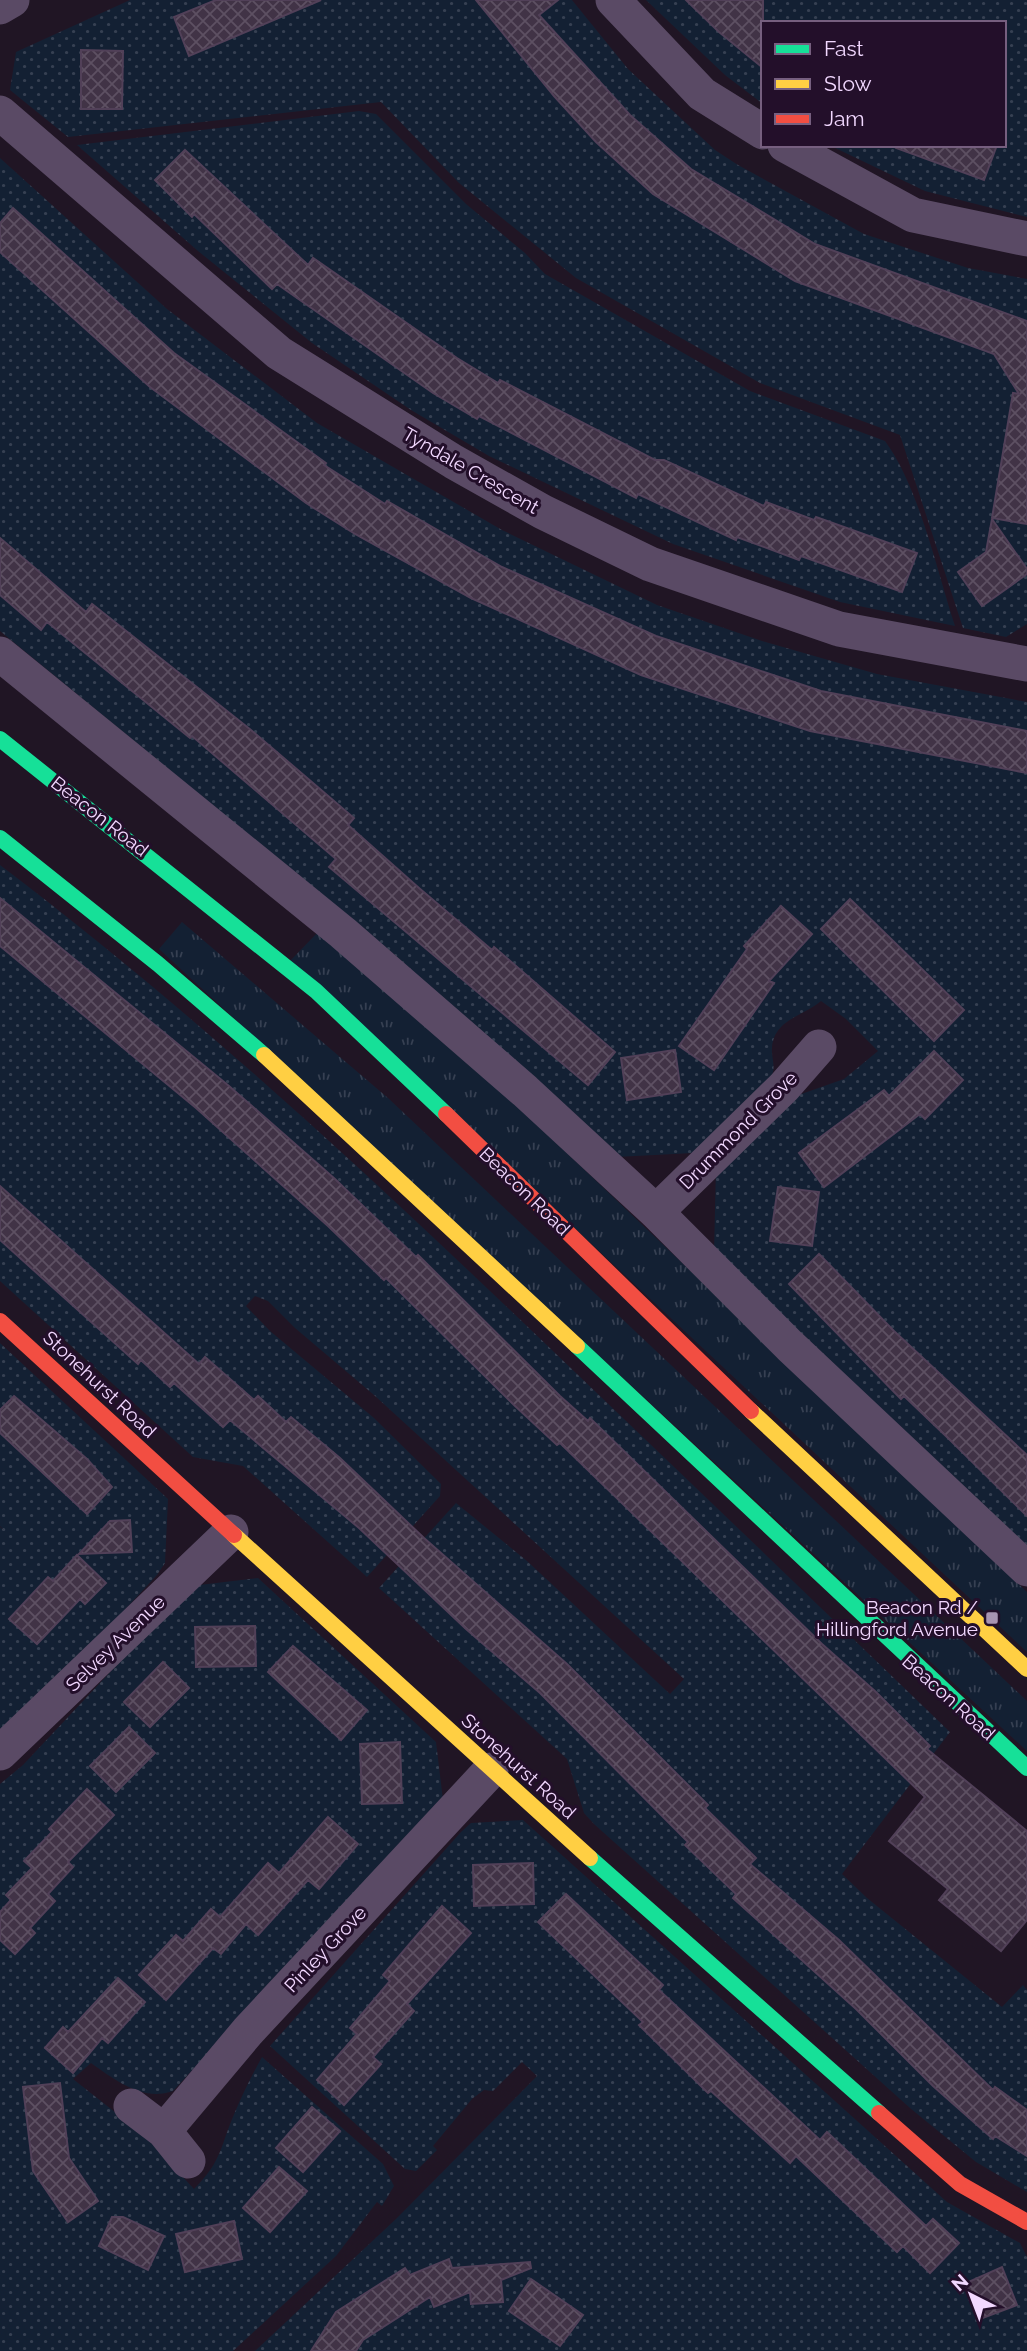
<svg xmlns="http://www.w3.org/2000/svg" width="1027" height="2351" font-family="Raleway,sans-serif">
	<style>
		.grass { fill: url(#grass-tufts) }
		.garden { fill: url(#garden-dots) }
		.building { fill: url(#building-cross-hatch); stroke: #514058; stroke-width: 2 }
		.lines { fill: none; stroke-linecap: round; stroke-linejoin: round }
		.street { stroke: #5a4a65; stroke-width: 35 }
		.fast { stroke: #16e098; stroke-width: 16 }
		.slow { stroke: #ffcf43; stroke-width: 16 }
		.jam { stroke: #f24e42; stroke-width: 16 }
		.poi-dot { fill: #a894b2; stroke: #230f2a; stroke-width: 2.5 }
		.labels { text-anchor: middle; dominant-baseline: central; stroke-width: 6; stroke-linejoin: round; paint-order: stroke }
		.street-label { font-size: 19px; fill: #f2d8ff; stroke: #230f2a }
		.poi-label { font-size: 19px; fill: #f2d8ff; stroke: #230f2a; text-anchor: end }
	</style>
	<defs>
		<pattern id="grass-tufts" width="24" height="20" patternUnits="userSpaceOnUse" patternTransform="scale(1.75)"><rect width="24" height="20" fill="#132033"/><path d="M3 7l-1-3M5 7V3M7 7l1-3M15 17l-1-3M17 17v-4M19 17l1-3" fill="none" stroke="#364052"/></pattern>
		<pattern id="garden-dots" width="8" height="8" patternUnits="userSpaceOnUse" patternTransform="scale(1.75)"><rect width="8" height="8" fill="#132033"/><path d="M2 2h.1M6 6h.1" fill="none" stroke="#364052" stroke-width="1.8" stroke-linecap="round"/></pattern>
		<pattern id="building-cross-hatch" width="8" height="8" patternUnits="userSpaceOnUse" patternTransform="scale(1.75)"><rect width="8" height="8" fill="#413346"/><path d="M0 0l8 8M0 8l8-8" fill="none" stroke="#5d5062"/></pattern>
	</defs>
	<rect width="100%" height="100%" fill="#201524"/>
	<path class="grass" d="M 182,922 L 388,1098 L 1027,1701 L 1027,1751 L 159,949 Z
		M 319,931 L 500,1089 L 1027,1592 L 1027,1652 L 290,961 Z"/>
	<path class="garden" d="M 130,0 L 572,0 L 628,69 L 715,150 L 738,165 L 864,234 L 968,268 L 1027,279 L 1027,624 L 1006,637 L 963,628 L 900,435 L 760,383 L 576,278 L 459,183 L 381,102 L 68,137 L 10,90 L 16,52 Z
		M 646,0 L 1027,0 L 1027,217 L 925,191 L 829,145 L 1004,145 L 1004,23 L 763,23 L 763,104 L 725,75 Z
		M 359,111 L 376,114 L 466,204 L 525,253 L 545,274 L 750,391 L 885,441 C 919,487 937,571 955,626 L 840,602 L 673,544 L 489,456 L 411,410 L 312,343 L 198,251 L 77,145 Z
		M 0,158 L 167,309 L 317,423 L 502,530 L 657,605 L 762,641 L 877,674 L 1027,702 L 1027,1552 L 714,1253 L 716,1166 L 790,1098 L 844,1079 L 878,1051 L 846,1019 L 821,1001 C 804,1016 774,1019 772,1048 C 771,1057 776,1066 772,1075 L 693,1153 L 616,1157 L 395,955 L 0,631 Z
		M 0,865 C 214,1027 407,1211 600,1396 C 717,1508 834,1620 950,1732 L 842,1874 L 867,1898 L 1002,2007 L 1023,1985 L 1027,1990 L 1027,2192 L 976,2162 L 910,2108 L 594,1824 L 584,1813 L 567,1759 L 379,1588 L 456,1503 L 527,1561 L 670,1694 L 684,1679 L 374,1395 L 295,1328 L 268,1301 L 255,1296 L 246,1306 L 270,1331 L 374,1418 L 441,1484 L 440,1496 L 367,1577 L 243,1466 L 193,1457 L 0,1281 Z
		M 0,1343 L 168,1499 L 165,1563 L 157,1575 L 107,1629 L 0,1732 L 0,1527 L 4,1530 L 0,1526 Z
		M 258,1578 L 436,1742 L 443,1800 L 173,2091 C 143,2102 115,2080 91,2063 L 73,2079 L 144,2135 L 194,2189 C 223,2160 220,2146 235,2112 C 243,2093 252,2075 262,2057 L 383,2164 L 394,2186 L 382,2206 L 377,2202 L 336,2256 L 233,2351 L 0,2351 L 0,1784 L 23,1765 L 191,1586 Z
		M 523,1820 L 947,2202 L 1020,2243 L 1027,2257 L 1027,2351 L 255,2351 L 397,2218 L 537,2076 L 522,2062 L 493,2091 L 484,2090 L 472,2099 L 433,2146 L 437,2150 L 416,2171 L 405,2169 L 270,2046 L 461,1832 L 471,1823 Z"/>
	<path class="building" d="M 216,0 L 321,0 L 189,56 L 174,17 Z
		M 476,0 L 558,0 L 539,15 L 630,115 L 691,169 L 815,244 L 1027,321 L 1027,524 L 992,518 L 1013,393 L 1019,394 L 994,354 L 795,281 L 653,194 L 596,142 L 554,96 Z
		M 686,0 L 763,0 L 763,68 L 719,32 Z
		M 81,50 L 123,51 L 122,109 L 81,109 Z
		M 897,145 L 997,145 L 984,180 L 896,148 Z
		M 185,150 L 308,265 L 313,258 L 457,358 L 498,383 L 500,380 L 655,460 L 664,460 L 764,506 L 766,502 L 814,520 L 816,517 L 917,553 L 902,592 L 801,556 L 799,560 L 737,537 L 736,540 L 638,494 L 636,498 L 479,416 L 477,419 L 433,393 L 277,284 L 272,289 L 194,214 L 192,217 L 155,180 Z
		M 13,208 L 174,353 L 326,463 L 324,465 L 385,504 L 387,501 L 502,567 L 656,636 L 821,691 L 1027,731 L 1027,773 L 810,731 L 641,675 L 471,598 L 355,534 L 306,503 L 150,387 L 0,252 L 0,223 Z
		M 992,519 L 1027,569 L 1027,574 L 982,606 L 958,572 L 986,552 Z
		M 0,538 L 86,612 L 92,604 L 251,730 L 354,818 L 348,825 L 419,888 L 492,950 L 494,947 L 615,1052 L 588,1085 L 329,867 L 336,859 L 192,736 L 190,738 L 47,622 L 41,630 L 0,595 Z
		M 0,898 L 229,1086 L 335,1179 L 416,1257 L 418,1255 L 560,1396 L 588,1421 L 590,1418 L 822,1644 L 876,1692 L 930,1746 L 927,1749 L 1027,1831 L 1027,1920 L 1001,1951 L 939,1900 L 948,1889 L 889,1841 L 925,1797 L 560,1443 L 557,1445 L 514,1405 L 386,1278 L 384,1280 L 328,1226 L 196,1108 L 0,946 Z
		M 850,899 L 964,1010 L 934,1041 L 821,929 Z
		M 781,906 L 812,934 L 769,981 L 774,983 L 714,1070 L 679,1046 L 747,949 L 744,946 Z
		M 675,1050 L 681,1092 L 627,1100 L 621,1058 Z
		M 934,1051 L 963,1080 L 925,1119 L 920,1114 L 824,1187 L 799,1153 L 884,1090 L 889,1096 Z
		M 0,1186 L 199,1364 L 205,1357 L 254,1400 L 258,1396 L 286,1422 L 291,1417 L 340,1458 L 424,1538 L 567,1664 L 708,1805 L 705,1808 L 756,1858 L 750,1864 L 839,1940 L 993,2090 L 995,2087 L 1027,2110 L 1027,2156 L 995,2136 L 993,2139 L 933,2086 L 856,2009 L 733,1898 L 736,1894 L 685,1845 L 688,1842 L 540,1693 L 466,1629 L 359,1528 L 230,1420 L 223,1427 L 174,1383 L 170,1387 L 141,1360 L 138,1364 L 0,1240 Z
		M 778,1187 L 819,1192 L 812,1246 L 770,1241 Z
		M 819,1254 L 894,1331 L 1027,1455 L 1027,1516 L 949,1439 L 904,1396 L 901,1399 L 789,1284 Z
		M 14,1396 L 87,1459 L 112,1487 L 87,1514 L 0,1433 L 0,1410 Z
		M 130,1520 L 132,1552 L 79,1554 L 110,1521 Z
		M 77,1555 L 106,1583 L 85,1604 L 80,1599 L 37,1644 L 9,1619 L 48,1577 L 53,1581 Z
		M 255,1626 L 256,1666 L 196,1667 L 195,1627 Z
		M 293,1646 L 367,1710 L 341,1740 L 268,1672 Z
		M 163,1662 L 189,1688 L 150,1727 L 124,1702 Z
		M 129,1727 L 155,1753 L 116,1792 L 90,1766 Z
		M 400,1742 L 402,1803 L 362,1804 L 360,1744 Z
		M 87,1789 L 114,1815 L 68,1862 L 73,1867 L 48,1894 L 55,1901 L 30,1928 L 35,1933 L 15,1954 L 0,1940 L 0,1912 L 11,1900 L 6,1895 L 32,1868 L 24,1861 L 52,1832 L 49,1829 Z
		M 328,1817 L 358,1844 L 319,1889 L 308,1880 L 258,1935 L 246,1924 L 221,1954 L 213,1948 L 166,2000 L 139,1975 L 176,1935 L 183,1941 L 211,1909 L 220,1917 L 268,1863 L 279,1873 Z
		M 533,1863 L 534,1904 L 474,1906 L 473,1865 Z
		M 566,1894 L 663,1985 L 659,1990 L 820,2140 L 827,2132 L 926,2226 L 933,2219 L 959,2243 L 930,2273 L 903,2246 L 897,2252 L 796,2156 L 790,2163 L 711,2091 L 708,2093 L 639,2025 L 643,2022 L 538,1922 Z
		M 442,1906 L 471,1933 L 407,2004 L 414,2011 L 373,2057 L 381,2064 L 344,2105 L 317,2080 L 357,2034 L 350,2028 L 390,1981 L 383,1975 Z
		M 118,1978 L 145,2002 L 108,2043 L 102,2038 L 73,2073 L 45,2048 L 63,2027 L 68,2032 Z
		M 60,2083 L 69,2158 L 98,2201 L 68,2222 L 33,2171 L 23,2087 Z
		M 312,2107 L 340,2131 L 303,2172 L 276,2148 Z
		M 279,2167 L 307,2191 L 270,2232 L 243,2208 Z
		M 112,2217 L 123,2217 L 164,2236 L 148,2270 L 99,2246 Z
		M 234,2221 L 242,2259 L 185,2272 L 176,2234 Z
		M 449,2259 L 452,2268 L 530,2262 L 531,2268 L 501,2280 L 503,2302 L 471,2304 L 470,2292 L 434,2307 L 430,2297 L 363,2340 L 356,2351 L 311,2351 L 336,2312 L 405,2268 L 410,2275 Z
		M 1002,2267 L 1017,2305 L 980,2319 L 964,2284 Z
		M 531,2279 L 583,2315 L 560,2346 L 509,2311 Z"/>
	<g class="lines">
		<path class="street" d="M 613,0 L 702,94 L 763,132
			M 0,7 L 12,0
			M 0,113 L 279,353 L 454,462 L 543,512 L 650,564 L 839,629 L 1027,664
			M 785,145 L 913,215 L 1027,239
			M 0,654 L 343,933 L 525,1091 L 656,1212 L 790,1346 L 1027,1569
			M 656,1212 L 784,1087 L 819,1047
			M 0,1753 L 231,1532
			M 131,2106 L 164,2131 L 188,2161
			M 164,2131 L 248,2031 L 491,1770"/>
		<path class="fast" d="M 0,739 L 316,991 L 446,1114
			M 0,838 L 158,964 L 264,1055
			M 577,1346 L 1027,1768
			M 590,1858 L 879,2113"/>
		<path class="slow" d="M 264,1055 L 577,1346
			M 751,1411 L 1027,1669
			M 234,1535 L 590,1858"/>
		<path class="jam" d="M 446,1114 L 751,1411
			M 0,1321 L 234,1535
			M 879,2113 L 960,2184 L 1027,2222"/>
	</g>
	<rect class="poi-dot" x="985" y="1611" width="14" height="14" rx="3.5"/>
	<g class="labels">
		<g class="street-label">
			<text transform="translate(471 470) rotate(30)">Tyndale Crescent</text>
			<text transform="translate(100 816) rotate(38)">Beacon Road</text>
			<text transform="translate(738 1130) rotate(-45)">Drummond Grove</text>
			<text transform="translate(525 1191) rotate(44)">Beacon Road</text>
			<text transform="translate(100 1384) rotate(43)">Stonehurst Road</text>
			<text transform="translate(115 1643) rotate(-44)">Selvey Avenue</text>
			<text transform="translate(949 1697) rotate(42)">Beacon Road</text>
			<text transform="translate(519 1766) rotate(42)">Stonehurst Road</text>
			<text transform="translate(325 1949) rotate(-47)">Pinley Grove</text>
		</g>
		<g class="poi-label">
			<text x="978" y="1607">Beacon Rd /<tspan x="978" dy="22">Hillingford Avenue</tspan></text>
		</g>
	</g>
	<rect x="761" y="21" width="245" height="126" fill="#230f2a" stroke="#765f7f" stroke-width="2"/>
	<rect x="775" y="44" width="35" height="10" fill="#16e098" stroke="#765f7f" stroke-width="2"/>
	<text x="824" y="56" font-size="21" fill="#f2d8ff">Fast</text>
	<rect x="775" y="79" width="35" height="10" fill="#ffcf43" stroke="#765f7f" stroke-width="2"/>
	<text x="824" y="91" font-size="21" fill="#f2d8ff">Slow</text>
	<rect x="775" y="114" width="35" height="10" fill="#f24e42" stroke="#765f7f" stroke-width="2"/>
	<text x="824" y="126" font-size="21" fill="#f2d8ff">Jam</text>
	<g transform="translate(971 2295) rotate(318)" stroke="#230f2a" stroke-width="5" paint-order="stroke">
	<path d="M0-5L12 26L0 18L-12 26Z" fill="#f2d8ff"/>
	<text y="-10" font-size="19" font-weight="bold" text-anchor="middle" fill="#f2d8ff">N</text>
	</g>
</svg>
